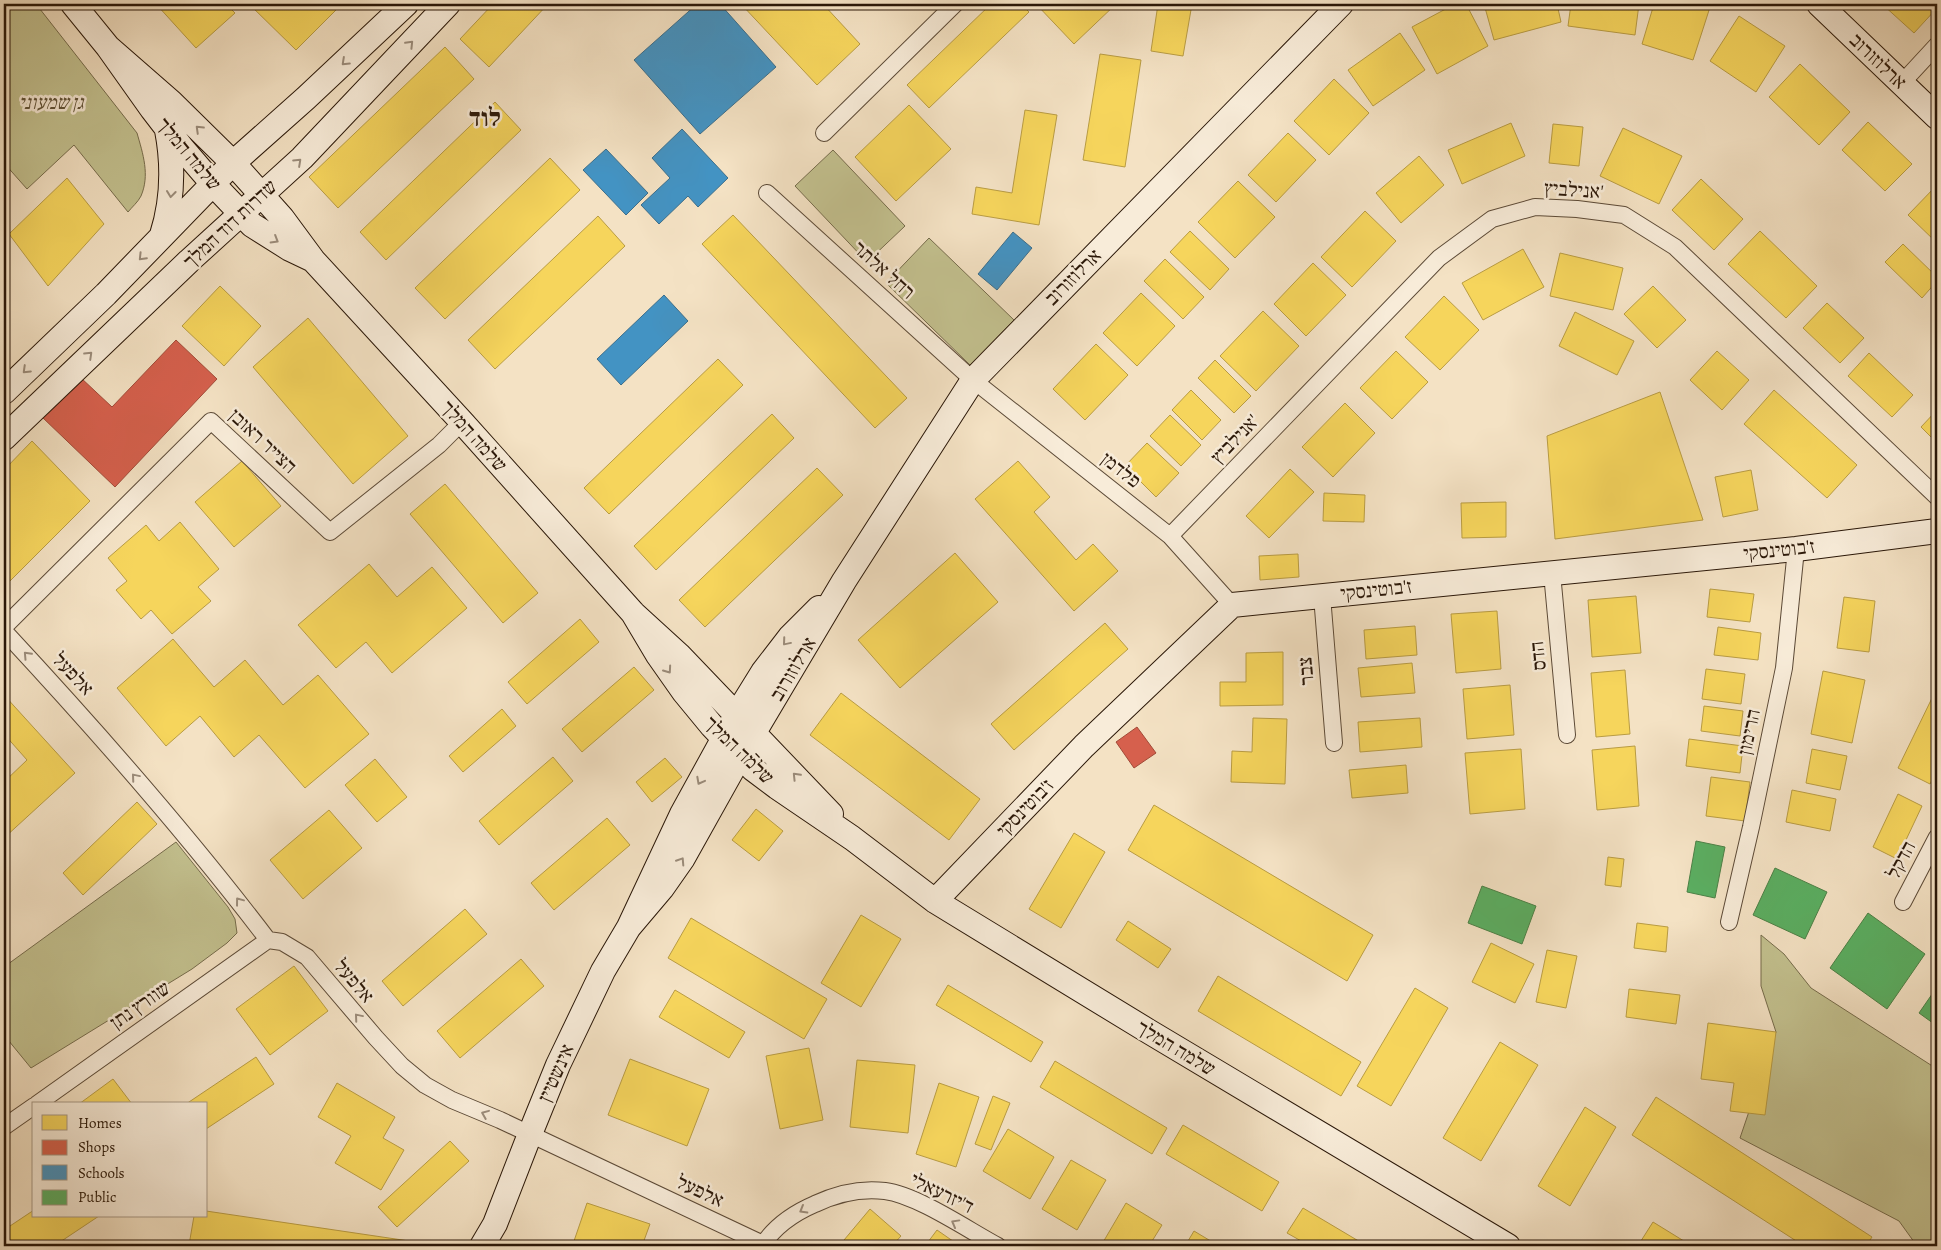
<svg xmlns="http://www.w3.org/2000/svg" width="1941" height="1250" font-family="Alegreya,'Frank Ruhl Libre',serif">
	<style>
		.green { fill: #c3c18f; stroke: #766c4c }
		.homes { fill: #f6d55c; stroke: #b99c43 }
		.shops { fill: #d6604d; stroke: #a24a38 }
		.schools { fill: #4393c3; stroke: #3c6e8b }
		.public { fill: #5aae61; stroke: #4c8146 }
		.lines { fill: none; stroke-linecap: round; stroke-linejoin: round }
		.street-casing { stroke: #5c4a37; stroke-width: 18 }
		.secondary-casing { stroke: #2a1708; stroke-width: 26 }
		.street { stroke: #f8ecd9; stroke-width: 16 }
		.secondary { stroke: #f8ecd9; stroke-width: 24 }
		.oneway { stroke: #9b8c7b }
		.labels { text-anchor: middle; dominant-baseline: central; stroke-width: 5; stroke-linejoin: round; paint-order: stroke }
		.street-label { font-size: 20px; fill: #2a1708; stroke: #f8ecd9 }
		.park-label { font-size: 20px; font-style: italic; fill: #605237; stroke: #f8ecd9 }
		.district-label { font-size: 25px; font-weight: bold; fill: #2a1708; stroke: #f8ecd9 }
	</style>
	<rect width="100%" height="100%" fill="#f4e2c4"/>
	<filter id="stains"><feTurbulence type="fractalNoise" baseFrequency=".004" numOctaves="4"/><feColorMatrix values="0 0 0 0 .2 0 0 0 0 .09 0 0 0 0 .02 0 0 0 .5 -.17"/></filter>
	<radialGradient id="worn" r=".72"><stop offset=".6" stop-color="#630" stop-opacity="0"/><stop offset="1" stop-color="#630" stop-opacity=".3"/></radialGradient>
	<path class="green" d="M 4,4 L 36,4 L 137,133 C 143,154 150,175 141,196 C 138,202 132,207 128,212 L 74,145 L 27,189 L 4,163 Z
		M 833,150 L 905,226 L 867,262 L 795,186 Z
		M 929,238 L 1014,320 L 970,365 L 886,283 Z
		M 176,842 L 228,907 L 235,919 L 237,933 L 227,943 L 192,969 L 31,1068 L 4,1035 L 4,967 Z
		M 1761,935 L 1784,954 L 1811,988 L 1937,1069 L 1937,1246 L 1917,1246 L 1899,1221 L 1740,1138 L 1776,1032 L 1761,986 Z"/>
	<path class="homes" d="M 156,4 L 226,4 L 235,13 L 196,48 Z
		M 249,4 L 342,4 L 296,50 Z
		M 493,4 L 548,4 L 489,67 L 460,39 Z
		M 741,4 L 823,4 L 860,44 L 817,85 Z
		M 991,4 L 1021,4 L 1029,12 L 929,108 L 907,85 Z
		M 1036,4 L 1116,4 L 1074,44 Z
		M 1158,4 L 1192,4 L 1183,56 L 1151,51 Z
		M 1455,4 L 1466,4 L 1488,46 L 1437,74 L 1412,27 Z
		M 1484,4 L 1557,4 L 1561,22 L 1494,40 Z
		M 1571,4 L 1639,4 L 1635,35 L 1568,26 Z
		M 1654,4 L 1711,4 L 1693,60 L 1642,44 Z
		M 1882,4 L 1937,4 L 1937,8 L 1914,33 Z
		M 1739,16 L 1785,46 L 1756,92 L 1710,61 Z
		M 1400,33 L 1425,70 L 1373,106 L 1348,70 Z
		M 445,47 L 474,79 L 338,208 L 309,177 Z
		M 1100,54 L 1141,60 L 1125,167 L 1083,160 Z
		M 1800,64 L 1850,112 L 1819,145 L 1769,97 Z
		M 1334,79 L 1369,113 L 1329,155 L 1294,121 Z
		M 495,102 L 521,130 L 386,260 L 360,232 Z
		M 909,105 L 951,149 L 896,201 L 855,157 Z
		M 1025,110 L 1057,115 L 1039,225 L 972,214 L 976,187 L 1012,193 Z
		M 1868,122 L 1912,164 L 1885,191 L 1842,150 Z
		M 1511,123 L 1525,156 L 1462,184 L 1448,150 Z
		M 1553,124 L 1583,127 L 1579,166 L 1549,163 Z
		M 1623,128 L 1682,156 L 1659,204 L 1600,176 Z
		M 1288,133 L 1316,160 L 1276,202 L 1248,175 Z
		M 1419,156 L 1444,185 L 1401,223 L 1376,193 Z
		M 550,158 L 580,190 L 445,319 L 415,288 Z
		M 67,178 L 104,224 L 48,286 L 9,234 Z
		M 1701,179 L 1743,219 L 1714,250 L 1672,210 Z
		M 1238,181 L 1275,217 L 1235,258 L 1198,222 Z
		M 1936,186 L 1937,187 L 1937,243 L 1908,215 Z
		M 1365,211 L 1396,241 L 1352,287 L 1321,257 Z
		M 733,215 L 907,398 L 875,428 L 702,244 Z
		M 598,216 L 625,246 L 495,369 L 468,340 Z
		M 1190,231 L 1229,269 L 1210,290 L 1170,252 Z
		M 1760,231 L 1817,286 L 1786,318 L 1728,264 Z
		M 1903,244 L 1937,277 L 1937,281 L 1922,298 L 1885,262 Z
		M 1523,249 L 1544,287 L 1483,320 L 1462,283 Z
		M 1560,253 L 1623,268 L 1613,310 L 1550,296 Z
		M 1165,259 L 1204,297 L 1183,319 L 1144,281 Z
		M 1313,263 L 1346,295 L 1306,336 L 1274,304 Z
		M 220,286 L 261,326 L 224,366 L 182,326 Z
		M 1653,286 L 1686,320 L 1657,348 L 1624,314 Z
		M 1141,293 L 1175,326 L 1137,366 L 1103,333 Z
		M 1444,296 L 1479,330 L 1440,370 L 1405,337 Z
		M 1827,303 L 1864,338 L 1840,363 L 1803,328 Z
		M 1263,311 L 1299,346 L 1256,391 L 1220,356 Z
		M 1575,312 L 1634,341 L 1617,375 L 1559,346 Z
		M 308,318 L 408,436 L 353,484 L 253,367 Z
		M 1096,344 L 1128,375 L 1085,420 L 1053,389 Z
		M 1396,351 L 1428,382 L 1392,419 L 1360,388 Z
		M 1717,351 L 1749,380 L 1722,410 L 1690,380 Z
		M 1869,353 L 1913,395 L 1892,417 L 1848,376 Z
		M 718,359 L 743,385 L 609,514 L 584,488 Z
		M 1215,360 L 1251,396 L 1234,413 L 1198,378 Z
		M 1191,390 L 1221,420 L 1202,440 L 1172,410 Z
		M 1774,390 L 1857,465 L 1827,498 L 1744,424 Z
		M 1660,392 L 1703,520 L 1555,539 L 1547,436 Z
		M 1345,403 L 1375,433 L 1333,477 L 1302,447 Z
		M 1937,410 L 1937,443 L 1921,427 Z
		M 772,414 L 794,438 L 656,570 L 634,546 Z
		M 1170,415 L 1201,445 L 1181,466 L 1150,436 Z
		M 32,441 L 90,501 L 9,582 L 4,576 L 4,470 Z
		M 1147,443 L 1179,473 L 1156,497 L 1125,466 Z
		M 242,461 L 281,506 L 234,547 L 195,502 Z
		M 1018,461 L 1050,497 L 1034,512 L 1076,560 L 1093,544 L 1118,571 L 1074,611 L 975,499 Z
		M 817,468 L 843,495 L 705,627 L 679,600 Z
		M 1290,469 L 1314,492 L 1269,538 L 1246,516 Z
		M 1751,470 L 1758,510 L 1723,517 L 1715,477 Z
		M 445,484 L 538,593 L 503,623 L 410,514 Z
		M 1324,493 L 1365,495 L 1364,522 L 1323,521 Z
		M 1506,502 L 1506,537 L 1462,538 L 1461,503 Z
		M 180,522 L 219,569 L 198,587 L 211,601 L 172,634 L 151,610 L 141,619 L 116,590 L 127,581 L 108,558 L 146,525 L 159,541 Z
		M 955,553 L 998,602 L 900,688 L 858,640 Z
		M 1298,554 L 1299,577 L 1260,580 L 1259,556 Z
		M 369,564 L 397,597 L 432,567 L 467,608 L 392,673 L 366,642 L 336,668 L 298,625 Z
		M 1710,589 L 1754,594 L 1750,622 L 1707,617 Z
		M 1636,596 L 1641,653 L 1592,657 L 1588,600 Z
		M 1844,597 L 1875,601 L 1869,652 L 1837,648 Z
		M 1497,611 L 1501,669 L 1456,673 L 1451,614 Z
		M 580,619 L 599,642 L 527,704 L 508,682 Z
		M 1105,623 L 1128,649 L 1014,750 L 991,724 Z
		M 1415,626 L 1417,655 L 1366,659 L 1364,630 Z
		M 1718,627 L 1761,633 L 1758,660 L 1714,655 Z
		M 173,639 L 214,687 L 245,660 L 283,705 L 318,675 L 369,734 L 305,788 L 259,735 L 234,757 L 200,716 L 166,746 L 117,688 Z
		M 1283,652 L 1283,705 L 1220,706 L 1220,682 L 1246,682 L 1246,653 Z
		M 1412,663 L 1415,693 L 1361,697 L 1358,668 Z
		M 634,667 L 654,690 L 582,752 L 562,729 Z
		M 1706,669 L 1745,674 L 1741,704 L 1702,699 Z
		M 1625,670 L 1630,734 L 1596,737 L 1591,673 Z
		M 1823,671 L 1865,680 L 1852,743 L 1811,734 Z
		M 1510,685 L 1514,735 L 1467,739 L 1463,689 Z
		M 841,693 L 980,799 L 949,840 L 810,735 Z
		M 4,695 L 75,773 L 4,838 L 4,782 L 27,760 L 4,734 Z
		M 1933,696 L 1937,698 L 1937,770 L 1930,784 L 1898,768 Z
		M 1704,706 L 1743,711 L 1740,736 L 1701,731 Z
		M 502,709 L 516,726 L 463,772 L 449,756 Z
		M 1253,718 L 1287,719 L 1285,784 L 1231,782 L 1232,751 L 1252,752 Z
		M 1420,718 L 1422,747 L 1360,752 L 1358,722 Z
		M 1689,739 L 1743,746 L 1740,773 L 1686,766 Z
		M 1635,746 L 1639,806 L 1597,810 L 1592,750 Z
		M 1521,749 L 1525,809 L 1470,814 L 1465,753 Z
		M 1812,749 L 1847,756 L 1840,790 L 1806,783 Z
		M 553,757 L 573,781 L 499,845 L 479,821 Z
		M 665,758 L 682,777 L 652,802 L 636,782 Z
		M 375,759 L 407,797 L 377,822 L 345,785 Z
		M 1406,765 L 1408,793 L 1352,798 L 1349,770 Z
		M 1711,777 L 1750,782 L 1745,821 L 1706,816 Z
		M 1792,790 L 1836,799 L 1830,831 L 1786,822 Z
		M 1898,794 L 1922,806 L 1897,859 L 1873,847 Z
		M 137,802 L 157,824 L 83,895 L 63,873 Z
		M 1154,805 L 1373,935 L 1347,981 L 1128,850 Z
		M 756,809 L 783,831 L 759,861 L 732,840 Z
		M 329,810 L 362,848 L 303,899 L 270,860 Z
		M 607,818 L 630,845 L 554,910 L 531,883 Z
		M 1074,833 L 1105,852 L 1061,928 L 1029,909 Z
		M 1608,857 L 1624,859 L 1621,887 L 1605,885 Z
		M 465,909 L 487,934 L 403,1006 L 382,981 Z
		M 861,915 L 901,939 L 861,1007 L 821,983 Z
		M 691,918 L 827,999 L 804,1039 L 668,958 Z
		M 1128,921 L 1171,949 L 1158,968 L 1116,940 Z
		M 1637,923 L 1668,927 L 1666,952 L 1634,948 Z
		M 1491,943 L 1534,964 L 1515,1003 L 1472,982 Z
		M 1547,950 L 1577,956 L 1566,1008 L 1536,1002 Z
		M 521,959 L 544,986 L 460,1058 L 437,1031 Z
		M 294,966 L 328,1011 L 270,1055 L 236,1009 Z
		M 1218,976 L 1361,1062 L 1341,1096 L 1198,1011 Z
		M 948,985 L 1043,1042 L 1031,1062 L 936,1005 Z
		M 1415,988 L 1448,1008 L 1391,1106 L 1357,1086 Z
		M 1629,989 L 1680,995 L 1676,1024 L 1626,1017 Z
		M 675,990 L 745,1032 L 729,1058 L 659,1017 Z
		M 1708,1023 L 1776,1032 L 1765,1115 L 1730,1111 L 1734,1083 L 1701,1079 Z
		M 1500,1042 L 1538,1065 L 1481,1161 L 1443,1138 Z
		M 809,1048 L 823,1120 L 780,1129 L 766,1056 Z
		M 256,1057 L 274,1084 L 206,1129 L 206,1104 L 186,1104 Z
		M 630,1059 L 709,1089 L 687,1146 L 608,1115 Z
		M 857,1060 L 915,1065 L 908,1133 L 850,1127 Z
		M 1055,1061 L 1167,1128 L 1152,1154 L 1040,1087 Z
		M 113,1079 L 132,1104 L 79,1104 Z
		M 337,1083 L 395,1117 L 383,1138 L 404,1150 L 381,1190 L 335,1163 L 351,1136 L 318,1117 Z
		M 939,1083 L 979,1097 L 956,1167 L 916,1154 Z
		M 993,1096 L 1010,1103 L 991,1150 L 975,1144 Z
		M 1656,1097 L 1872,1237 L 1866,1246 L 1804,1246 L 1632,1135 Z
		M 1585,1107 L 1616,1127 L 1570,1206 L 1538,1186 Z
		M 1183,1125 L 1279,1182 L 1262,1211 L 1166,1154 Z
		M 1008,1129 L 1054,1157 L 1030,1199 L 983,1171 Z
		M 450,1141 L 469,1161 L 397,1227 L 378,1207 Z
		M 1071,1160 L 1106,1180 L 1077,1230 L 1042,1209 Z
		M 587,1203 L 650,1224 L 642,1246 L 589,1246 L 574,1241 Z
		M 1126,1203 L 1162,1225 L 1149,1246 L 1105,1246 L 1102,1244 Z
		M 1303,1208 L 1367,1246 L 1310,1246 L 1287,1233 Z
		M 870,1209 L 901,1236 L 892,1246 L 839,1246 Z
		M 34,1210 L 34,1216 L 99,1216 L 54,1246 L 4,1246 L 4,1230 Z
		M 206,1211 L 443,1246 L 189,1245 L 194,1216 L 206,1216 Z
		M 1653,1222 L 1692,1246 L 1644,1246 L 1639,1244 Z
		M 937,1230 L 960,1246 L 925,1246 Z
		M 1194,1231 L 1219,1246 L 1185,1246 Z"/>
	<path class="shops" d="M 176,340 L 217,379 L 115,487 L 42,417 L 80,377 L 112,407 Z
		M 1137,727 L 1156,753 L 1134,768 L 1116,742 Z"/>
	<path class="schools" d="M 697,4 L 720,4 L 776,67 L 700,134 L 634,60 Z
		M 682,129 L 728,178 L 698,207 L 688,196 L 659,224 L 641,205 L 670,178 L 652,158 Z
		M 606,149 L 648,193 L 626,215 L 583,170 Z
		M 1013,232 L 1032,248 L 997,290 L 978,274 Z
		M 664,295 L 688,321 L 621,385 L 597,359 Z"/>
	<path class="public" d="M 1696,841 L 1725,847 L 1715,898 L 1687,892 Z
		M 1775,868 L 1827,892 L 1805,939 L 1753,915 Z
		M 1482,886 L 1536,906 L 1522,944 L 1468,923 Z
		M 1868,913 L 1925,954 L 1887,1009 L 1830,968 Z
		M 1937,987 L 1937,1026 L 1919,1013 Z"/>
	<g class="lines">
		<g class="street-casing">
			<path id="street" d="M 1901,84 L 1937,45
				M 824,133 L 955,4
				M 767,193 L 973,380 L 1170,536 L 1232,605
				M 1170,536 L 1439,258 L 1492,219 L 1535,207 L 1577,209 L 1624,215 L 1675,247 L 1937,497
				M 1552,573 L 1567,735
				M 1322,596 L 1334,743
				M 4,627 L 211,421 L 330,532 L 439,445 L 462,422
				M 4,631 C 96,730 186,832 268,940 L 282,942 L 307,957 L 376,1038 L 402,1066 L 425,1085 L 452,1100 L 500,1120 L 763,1244
				M 1903,902 L 1937,837
				M 1729,922 L 1751,827 L 1784,668 L 1796,549
				M 37,1104 L 268,940
				M 4,1127 L 34,1106
				M 762,1246 C 774,1227 794,1213 815,1204 C 836,1194 861,1188 885,1191 C 917,1195 968,1230 998,1246"/>
		</g>
		<g class="secondary-casing">
			<path id="secondary" d="M 73,4 L 108,47 L 152,109 L 182,148 L 213,184 L 252,225 L 290,249 L 311,259
				M 1819,4 L 1937,117
				M 108,47 L 171,102 L 233,163 L 282,218 L 313,260 L 462,422 L 633,613 L 679,655 L 831,814
				M 162,235 C 173,200 174,167 167,130
				M 4,392 L 106,294 L 233,163 L 306,98 L 406,4
				M 4,438 L 189,261 L 302,158 L 448,4
				M 633,613 L 658,655 L 684,692 L 712,726 L 753,769 L 777,787 L 852,838 L 935,901 L 1148,1031 L 1508,1246
				M 935,901 L 1084,746 L 1232,605 L 1796,549 L 1937,531
				M 629,927 L 662,888 L 683,858 L 740,756 L 844,581 L 973,380 L 1341,4
				M 482,1246 L 495,1224 L 530,1134 L 558,1065 L 603,971 L 629,927 L 682,814 L 737,714 L 763,672 L 790,637 L 819,608"/>
		</g>
		<use href="#street" class="street"/>
		<use href="#secondary" class="secondary"/>
	</g>
	<defs><path id="oneway-chevron" d="M-2-3.5L2.5 0L-2 3.5" fill="none" stroke-width="1.6" stroke-linecap="round" stroke-linejoin="round" transform="scale(1.25)"/></defs>
	<g class="oneway">
		<use href="#oneway-chevron" transform="translate(410 44) rotate(-46)"/>
		<use href="#oneway-chevron" transform="translate(345 62) rotate(137)"/>
		<use href="#oneway-chevron" transform="translate(199 129) rotate(-136)"/>
		<use href="#oneway-chevron" transform="translate(298 162) rotate(-43)"/>
		<use href="#oneway-chevron" transform="translate(171 194) rotate(97)"/>
		<use href="#oneway-chevron" transform="translate(275 240) rotate(31)"/>
		<use href="#oneway-chevron" transform="translate(142 257) rotate(134)"/>
		<use href="#oneway-chevron" transform="translate(89 355) rotate(-44)"/>
		<use href="#oneway-chevron" transform="translate(26 370) rotate(136)"/>
		<use href="#oneway-chevron" transform="translate(786 642) rotate(130)"/>
		<use href="#oneway-chevron" transform="translate(27 655) rotate(-133)"/>
		<use href="#oneway-chevron" transform="translate(668 670) rotate(55)"/>
		<use href="#oneway-chevron" transform="translate(796 776) rotate(-134)"/>
		<use href="#oneway-chevron" transform="translate(135 777) rotate(-130)"/>
		<use href="#oneway-chevron" transform="translate(700 781) rotate(118)"/>
		<use href="#oneway-chevron" transform="translate(681 861) rotate(-57)"/>
		<use href="#oneway-chevron" transform="translate(239 901) rotate(-127)"/>
		<use href="#oneway-chevron" transform="translate(358 1017) rotate(-130)"/>
		<use href="#oneway-chevron" transform="translate(485 1114) rotate(-158)"/>
		<use href="#oneway-chevron" transform="translate(803 1210) rotate(150)"/>
		<use href="#oneway-chevron" transform="translate(955 1223) rotate(-151)"/>
	</g>
	<g class="labels">
		<g class="street-label">
			<text transform="translate(1878 61) rotate(44)">ארלוזורוב</text>
			<text transform="translate(189 154) rotate(50)">שלמה המלך</text>
			<text transform="translate(1574 190) rotate(4)">אנילביץ'</text>
			<text transform="translate(230 224) rotate(-43)">שדרות דוד המלך</text>
			<text transform="translate(884 270) rotate(42)">רחל אלתר</text>
			<text transform="translate(1073 277) rotate(-45)">ארלוזורוב</text>
			<text transform="translate(474 436) rotate(48)">שלמה המלך</text>
			<text transform="translate(1235 439) rotate(-46)">אנילביץ'</text>
			<text transform="translate(263 441) rotate(43)">הצייר ראובן</text>
			<text transform="translate(1121 470) rotate(38)">פלדמן</text>
			<text transform="translate(1779 550) rotate(-6)">ז'בוטינסקי</text>
			<text transform="translate(1376 590) rotate(-6)">ז'בוטינסקי</text>
			<text transform="translate(1538 656) rotate(-96)">הדס</text>
			<text transform="translate(793 669) rotate(-59)">ארלוזורוב</text>
			<text transform="translate(1306 671) rotate(-95)">צבר</text>
			<text transform="translate(73 674) rotate(47)">אלפעל</text>
			<text transform="translate(1749 732) rotate(-78)">הרימון</text>
			<text transform="translate(739 750) rotate(44)">שלמה המלך</text>
			<text transform="translate(1025 808) rotate(-46)">ז'בוטינסקי</text>
			<text transform="translate(1901 860) rotate(-62)">הדקל</text>
			<text transform="translate(354 981) rotate(50)">אלפעל</text>
			<text transform="translate(140 1005) rotate(-35)">שוורץ נתן</text>
			<text transform="translate(1176 1048) rotate(31)">שלמה המלך</text>
			<text transform="translate(556 1073) rotate(-66)">אינשטיין</text>
			<text transform="translate(700 1191) rotate(25)">אלפעל</text>
			<text transform="translate(942 1193) rotate(26)">ד'יזרעאלי</text>
		</g>
		<g class="park-label">
			<text x="51" y="102">גן שמעוני</text>
		</g>
		<g class="district-label">
			<text x="485" y="118">לוד</text>
		</g>
	</g>
	<rect width="1941" height="1250" fill="none" stroke="#f4e2c4" stroke-width="20"/>
	<rect x="5" y="5" width="1931" height="1240" fill="none" stroke="#2a1708" stroke-width="2.5"/>
	<rect x="10" y="10" width="1921" height="1230" fill="none" stroke="#2a1708"/>
	<rect x="32" y="1102" width="175" height="115" fill="#f8ecd9" stroke="#a69785"/>
	<rect x="42" y="1115" width="25" height="15" fill="#f6d55c" stroke="#a69785"/>
	<text x="78" y="1128" font-size="15" fill="#2a1708">Homes</text>
	<rect x="42" y="1140" width="25" height="15" fill="#d6604d" stroke="#a69785"/>
	<text x="78" y="1152" font-size="15" fill="#2a1708">Shops</text>
	<rect x="42" y="1165" width="25" height="15" fill="#4393c3" stroke="#a69785"/>
	<text x="78" y="1178" font-size="15" fill="#2a1708">Schools</text>
	<rect x="42" y="1190" width="25" height="15" fill="#5aae61" stroke="#a69785"/>
	<text x="78" y="1202" font-size="15" fill="#2a1708">Public</text>
	<rect width="100%" height="100%" filter="url(#stains)"/>
	<rect width="100%" height="100%" fill="url(#worn)"/>
</svg>
